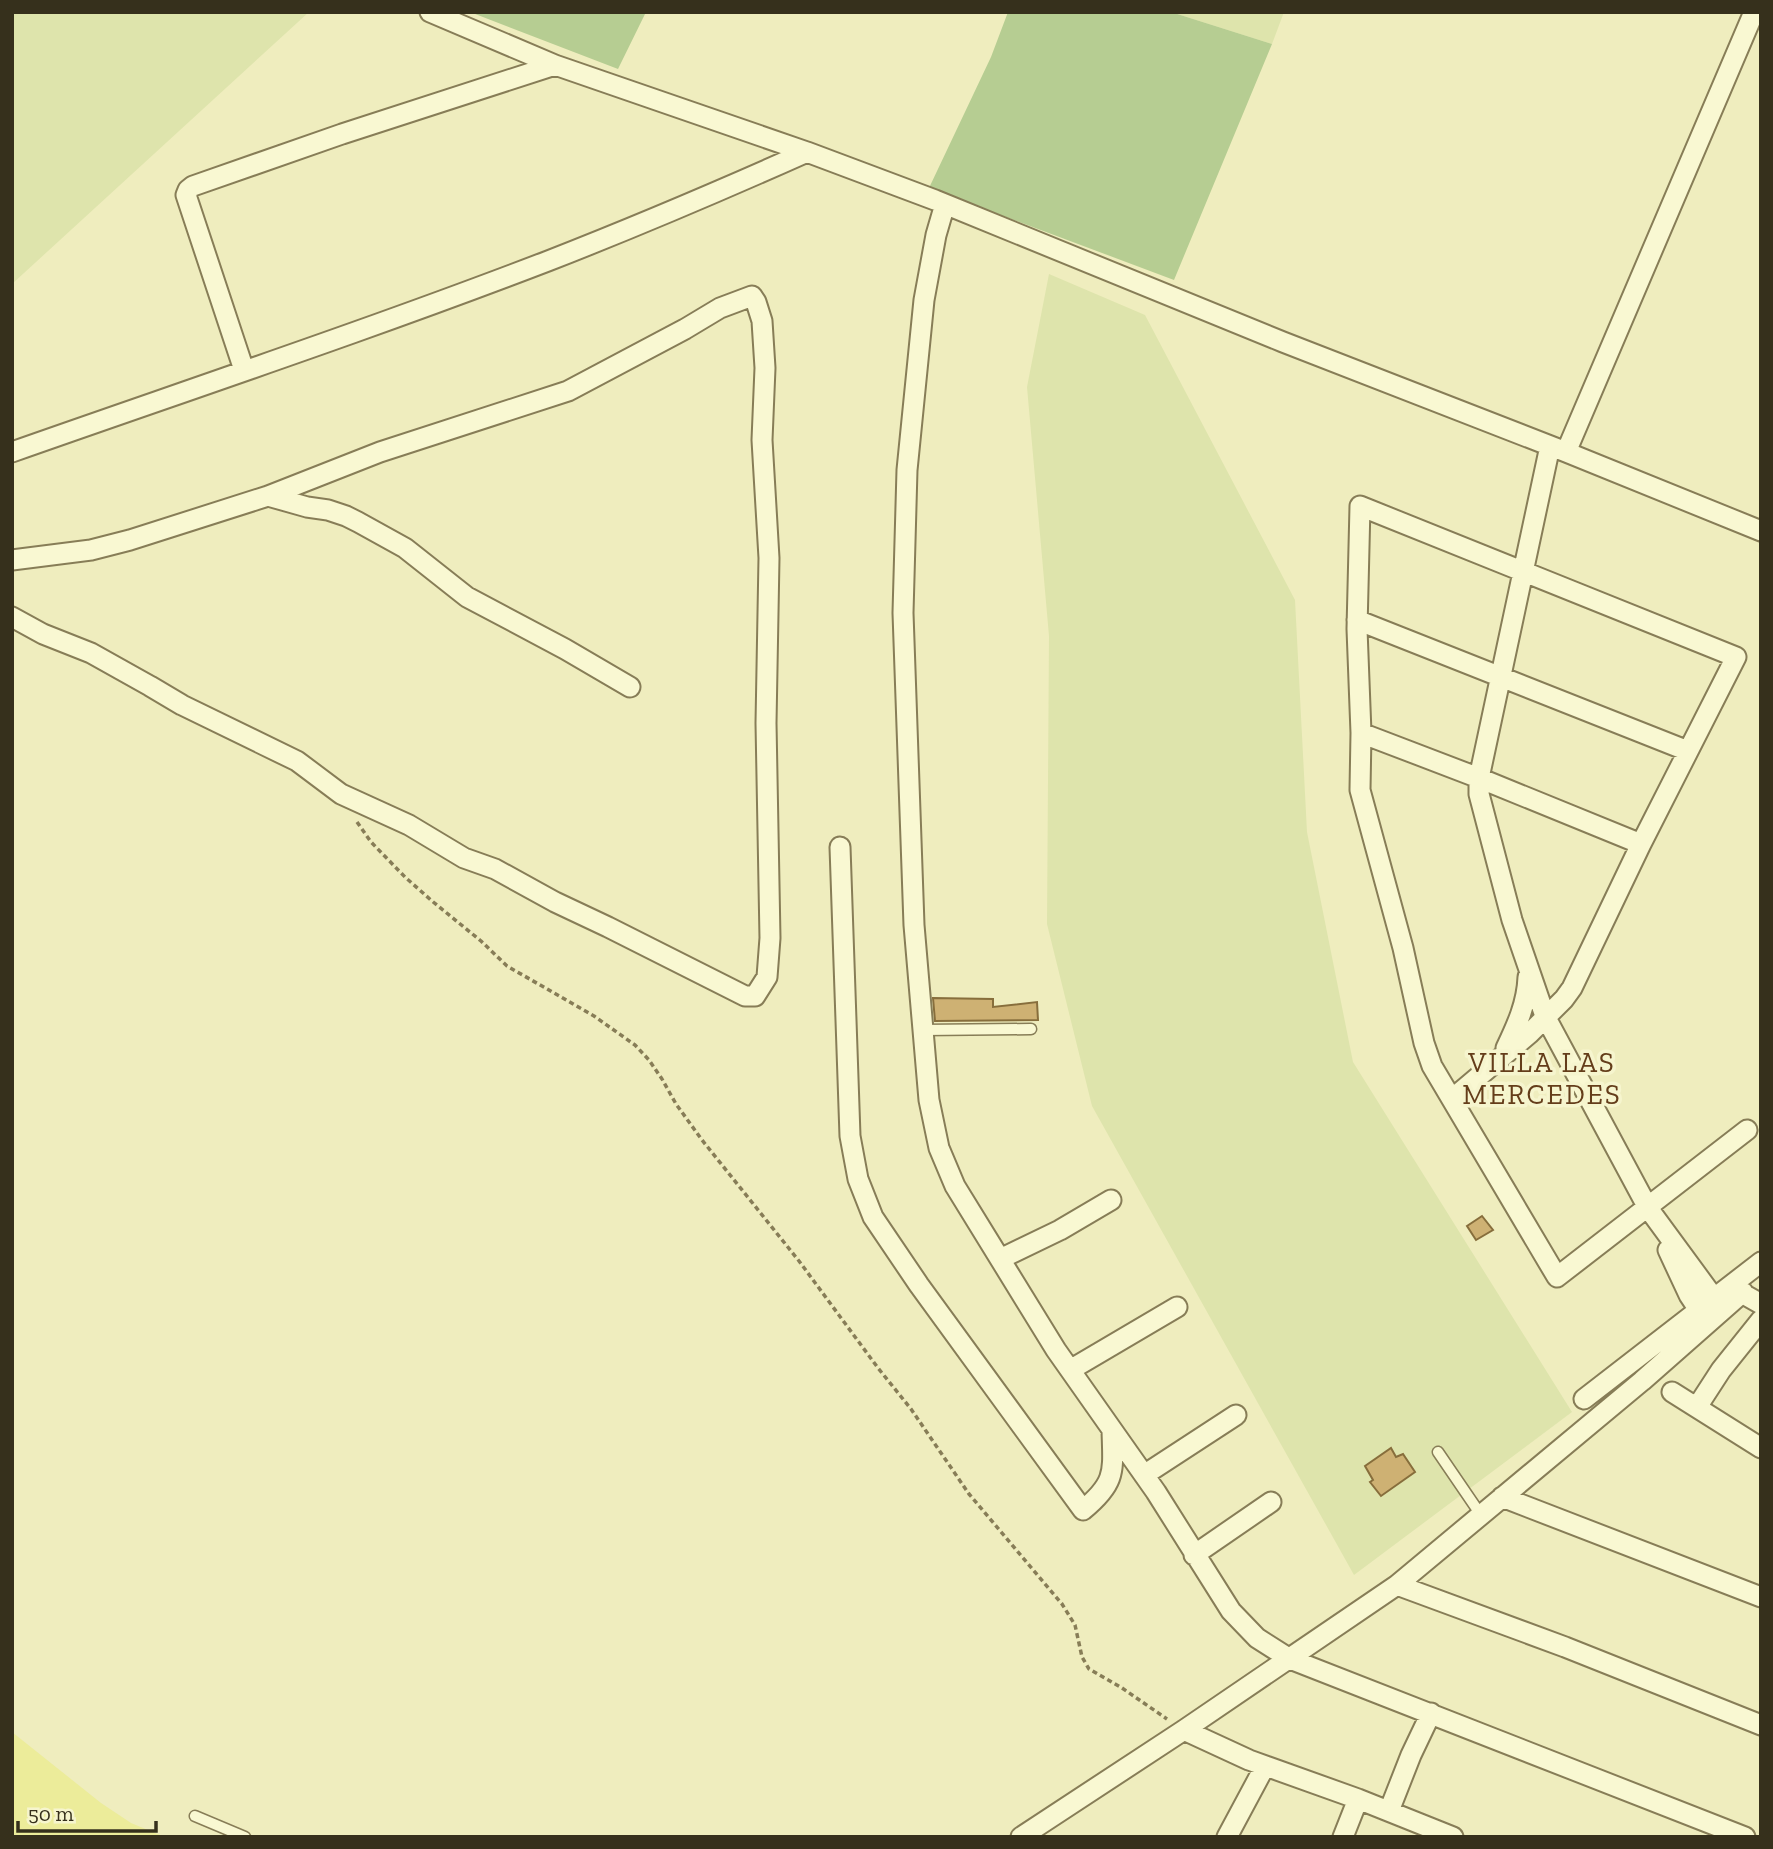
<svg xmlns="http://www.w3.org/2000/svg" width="1773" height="1849" font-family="'Zilla Slab',serif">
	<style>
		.farmland { fill: #dee4ac }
		.green { fill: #b6cd92 }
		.sand { fill: #ecec9a }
		.building { fill: #ceb173; stroke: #876e3c; stroke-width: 2 }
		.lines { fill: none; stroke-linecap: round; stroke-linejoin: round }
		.lane-casing { stroke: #877d57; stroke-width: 13 }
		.street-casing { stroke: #877d57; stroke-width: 23 }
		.path { stroke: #877d57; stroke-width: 3.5; stroke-dasharray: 5 3.5; stroke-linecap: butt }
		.lane { stroke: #f9f8d2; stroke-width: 10 }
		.street { stroke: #f9f8d2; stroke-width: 19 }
		.labels { text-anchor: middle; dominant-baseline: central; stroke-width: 7; stroke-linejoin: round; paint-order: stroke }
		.neighbourhood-label { font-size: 28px; letter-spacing: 2px; fill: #643d1a; stroke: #f6f5ce }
	</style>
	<rect width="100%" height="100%" fill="#efedbe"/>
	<path class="farmland" d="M 12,12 L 309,12 L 12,284 Z
		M 1171,12 L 1284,12 L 1272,44 Z
		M 1049,274 L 1145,315 L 1295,600 L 1307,832 L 1353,1062 L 1572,1412 L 1354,1575 L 1092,1106 L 1047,924 L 1049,636 L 1027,387 Z"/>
	<path class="green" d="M 470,12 L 646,12 L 618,69 Z
		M 1008,12 L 1171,12 L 1272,44 L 1174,280 L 929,188 L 991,57 Z"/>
	<path class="sand" d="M 12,1732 L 101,1803 L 131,1823 L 165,1837 L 12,1837 Z"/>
	<path class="building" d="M 933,998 L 993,999 L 993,1007 L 1037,1002 L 1038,1020 L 935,1021 Z
		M 1482,1216 L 1493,1230 L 1476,1240 L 1467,1226 Z
		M 1391,1448 L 1396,1457 L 1403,1454 L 1415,1472 L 1381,1496 L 1370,1482 L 1373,1480 L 1365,1466 Z"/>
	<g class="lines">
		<g class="lane-casing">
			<path id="lane" d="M 923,1030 L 1031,1029
				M 1438,1452 L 1481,1515
				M 195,1816 L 245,1837"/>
		</g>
		<g class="street-casing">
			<path id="street" d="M 430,12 L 555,65 L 807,152 L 935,200 L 1283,342 L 1566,452 L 1761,531
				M 945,204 L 936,235 L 924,300 L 907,470 L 903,613 L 914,925 L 929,1100 L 939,1148 L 955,1186 L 1056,1350 L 1156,1492 L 1231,1611 L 1257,1638 L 1290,1659 L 1745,1837
				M 244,370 L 186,195 L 188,190 L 193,186 L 342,134 L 555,65
				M 1550,446 L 1479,778 L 1479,794 L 1512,920 L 1545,1016 L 1648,1208 L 1714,1298
				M 12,452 C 191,389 371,329 548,261 C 635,227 722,190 807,152
				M 1566,452 L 1754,12
				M 268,496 L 307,507 L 328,510 L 346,516 L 358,522 L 405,548 L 467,597 L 565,649 L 630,687
				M 12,560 L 91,550 L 130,540 L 268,496 L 380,452 L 568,391 L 685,329 L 720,308 L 752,296 L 756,302 L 762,321 L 765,368 L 762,440 L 769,558 L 766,723 L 770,938 L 767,977 L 755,996 L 745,996 L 608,927 L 555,902 L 495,869 L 464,858 L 409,825 L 341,794 L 297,761 L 182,705 L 150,686 L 91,653 L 43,634 L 12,617
				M 1357,620 L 1688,751
				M 1361,733 L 1479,778 L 1641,844
				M 840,847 L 850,1136 L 858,1179 L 873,1217 L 919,1285 L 1083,1510 C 1117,1482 1113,1471 1112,1430
				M 1506,1048 C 1517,1025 1527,1003 1528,977
				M 1452,1099 L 1529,1034 L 1564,999 L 1572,988 L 1641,844 L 1736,657 L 1360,506 L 1357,629 L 1361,733 L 1360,790 L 1403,948 L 1424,1043 L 1432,1066 L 1557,1277 L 1747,1130
				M 1668,1250 L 1689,1295 L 1699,1310
				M 1000,1259 L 1060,1230 L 1111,1200
				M 1731,1287 L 1761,1304
				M 1070,1370 L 1177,1307
				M 1672,1392 L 1761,1448
				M 1584,1399 L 1761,1262
				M 1697,1407 L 1721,1370 L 1761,1320
				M 1144,1475 L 1236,1415
				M 1502,1497 L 1761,1597
				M 1194,1555 L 1271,1502
				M 1397,1585 L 1565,1647 L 1761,1725
				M 1184,1730 L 1249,1760 L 1358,1799 L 1453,1837
				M 1389,1811 L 1411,1755 L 1431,1713
				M 1021,1837 L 1184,1730 L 1397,1585 L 1642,1381 L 1743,1292
				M 1227,1837 L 1265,1766
				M 1343,1837 L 1358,1799"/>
		</g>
		<path class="path" d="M 357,822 L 371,842 L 405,877 L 432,901 L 481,941 L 507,966 L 594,1016 L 635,1045 L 649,1060 L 662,1079 L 676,1104 L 702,1140 L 799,1261 L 878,1368 L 911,1409 L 969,1494 L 1062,1604 L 1075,1625 L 1082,1657 L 1089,1669 L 1122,1688 L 1167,1719"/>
		<use href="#lane" class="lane"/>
		<use href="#street" class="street"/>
	</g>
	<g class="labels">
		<g class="neighbourhood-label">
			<text x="1542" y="1062">VILLA LAS<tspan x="1542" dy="32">MERCEDES</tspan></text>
		</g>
	</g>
	<rect width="1773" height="1849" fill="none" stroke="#36301c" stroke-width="28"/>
	<path d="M18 1821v10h138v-10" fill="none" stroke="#36301c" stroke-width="3.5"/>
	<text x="28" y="1821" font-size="21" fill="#36301c" stroke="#f6f5ce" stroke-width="5" paint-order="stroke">50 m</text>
</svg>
